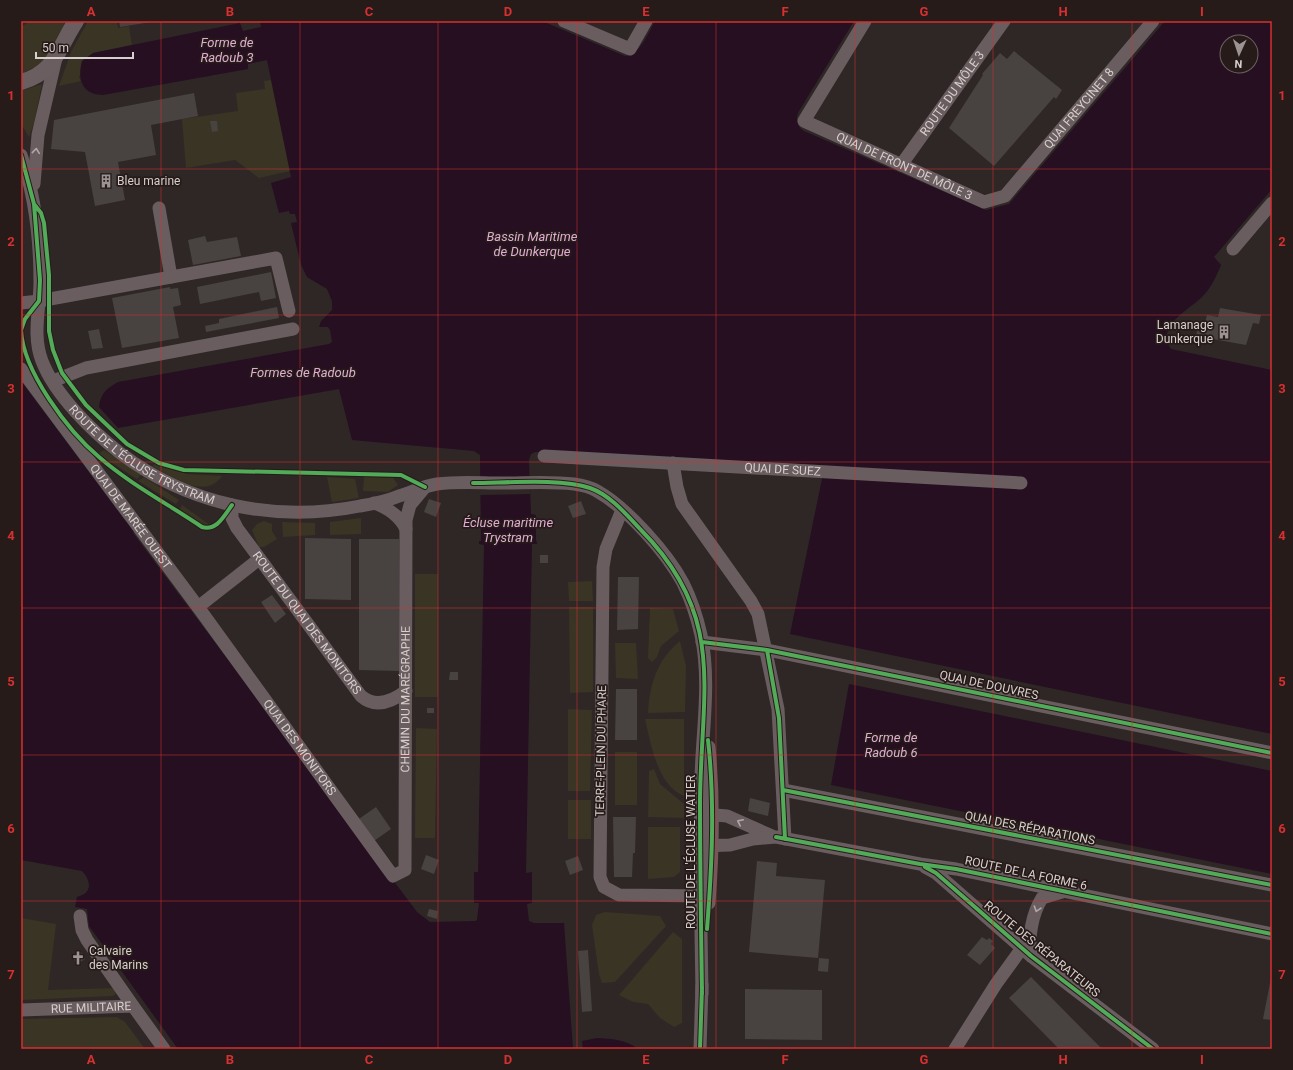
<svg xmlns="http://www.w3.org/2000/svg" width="1293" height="1070" font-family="Roboto,sans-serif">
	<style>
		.green { fill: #3a3424 }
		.water { fill: #250f21; fill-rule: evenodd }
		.pier { fill: #2e2726 }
		.building { fill: #484240 }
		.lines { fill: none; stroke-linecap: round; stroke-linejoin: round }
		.minor { stroke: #6a5d60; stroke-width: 13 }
		.major { stroke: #6a5e60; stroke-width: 16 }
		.cycleway-casing { stroke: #271b19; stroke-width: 6 }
		.cycleway { stroke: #51ab58; stroke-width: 4 }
		.oneway { stroke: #b1a7a7 }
		.grid { fill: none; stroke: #d63030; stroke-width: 1; stroke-opacity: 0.55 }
		.labels { text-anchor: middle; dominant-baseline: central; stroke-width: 3.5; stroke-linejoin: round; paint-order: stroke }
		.street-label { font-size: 12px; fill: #d7cfcd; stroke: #271b19 }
		.poi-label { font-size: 12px; fill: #d7cfcd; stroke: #271b19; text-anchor: start }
		.water-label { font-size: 13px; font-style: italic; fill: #e0acd4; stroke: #271b19 }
		.neatline { fill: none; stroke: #d63030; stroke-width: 1.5 }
		.grid-label { font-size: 13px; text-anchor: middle; font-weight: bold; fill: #d63030 }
	</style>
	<rect width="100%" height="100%" fill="#2e2726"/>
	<path class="green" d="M 30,21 L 66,21 L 44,61 L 39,65 L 21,74 L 21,27 Z
		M 88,21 L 117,21 L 118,28 L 129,26 L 132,45 L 93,53 L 79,77 L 81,81 L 59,86 L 71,52 Z
		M 271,80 L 290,171 L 259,178 L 235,160 L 186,168 L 182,119 L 238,111 L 236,93 L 265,89 L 264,81 Z
		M 42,84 L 34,123 L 29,137 L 21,124 L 21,91 Z
		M 104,450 L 141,475 L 137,479 L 98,454 Z
		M 155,464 L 187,474 L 222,476 C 205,501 171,476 152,466 Z
		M 364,476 L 393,478 L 398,485 L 388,492 L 363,491 Z
		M 144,477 L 179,500 L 176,504 L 138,481 Z
		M 327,477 L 355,479 L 359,498 L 332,502 Z
		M 182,505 L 210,525 L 201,525 L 180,509 Z
		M 361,518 L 361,534 L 330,535 L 330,522 Z
		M 264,521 L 272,524 L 272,531 L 277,539 L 264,547 L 259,547 L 252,530 L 257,524 Z
		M 282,522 L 315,523 L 315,535 L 283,537 Z
		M 415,574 L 438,574 L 438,697 L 415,697 Z
		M 592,581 L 593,601 L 569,601 L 568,582 Z
		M 569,607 L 593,607 L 593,692 L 570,693 Z
		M 650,608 L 673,609 L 679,631 L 661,646 L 657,657 L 652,662 L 648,658 Z
		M 680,641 L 686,666 L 685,712 L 648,713 C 650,683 657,660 680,641 Z
		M 615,643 L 636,643 L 638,679 L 616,678 Z
		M 568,709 L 592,710 L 590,791 L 568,791 Z
		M 645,719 L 684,719 L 684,796 C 657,785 651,744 645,719 Z
		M 416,728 L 437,729 L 435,838 L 415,838 Z
		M 615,752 L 637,752 L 637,805 L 615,805 Z
		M 654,769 L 660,784 L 684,804 L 684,818 L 648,817 L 649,771 Z
		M 568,800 L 591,800 L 591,839 L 568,839 Z
		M 648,827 L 680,827 L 680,872 L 674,877 L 648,879 Z
		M 605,912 L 660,916 L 666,926 L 615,982 L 602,983 L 599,974 L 592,925 L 596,915 Z
		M 21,918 L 56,924 L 48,990 L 116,988 L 115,995 L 112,996 L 21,1000 Z
		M 673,932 L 682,939 L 682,1023 L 674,1027 L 660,1018 L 648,1004 L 633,1002 L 619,995 Z
		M 117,1017 L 125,1022 L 145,1049 L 21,1049 L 21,1019 Z"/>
	<path class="water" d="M 260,21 L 542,21 L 625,56 C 640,55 648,33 655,21 L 854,21 L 799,111 C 795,119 797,127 804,131 L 986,210 L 1009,204 L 1165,21 L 1272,21 L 1272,189 L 1214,257 L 1221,265 C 1216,277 1211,288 1202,297 C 1189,310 1155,326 1171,349 L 1272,370 L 1272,734 L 790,634 L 823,474 L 1026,481 L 535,452 L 531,454 L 529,460 L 531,514 L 536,515 L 536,541 L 537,542 L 537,544 L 532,544 L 526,873 L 532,872 L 532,903 L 527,904 L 529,921 L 534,923 L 564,923 L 573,1049 L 178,1049 L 89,926 L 87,909 L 75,907 L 77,897 C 92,894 92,881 82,871 L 21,860 L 21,381 L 124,519 L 126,518 L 135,531 L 133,533 L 417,912 L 430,922 L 475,921 L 477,920 L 479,903 L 474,903 L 474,872 L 478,872 L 484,545 L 479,544 L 479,541 L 481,541 L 480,455 L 474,451 L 352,440 L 339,389 L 118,428 L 99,407 C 101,393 106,389 118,382 L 329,344 L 332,342 L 330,330 L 328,327 L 319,327 L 321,321 L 332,310 L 332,301 L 327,289 L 307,277 L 301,265 L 291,223 L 297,222 L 295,214 L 290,214 L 289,211 L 279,213 L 271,183 L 291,177 L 267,60 L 248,64 L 248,69 L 103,95 C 82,95 77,79 82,61 L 93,53 L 240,23 L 243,31 L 261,27 ZM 1227,42 L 1251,42 L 1251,66 L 1227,66 Z
		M 849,684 L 1272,771 L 1272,874 L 831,785 Z
		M 597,1038 C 611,1039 626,1039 638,1049 L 583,1049 L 582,1041 Z"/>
	<path class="pier" d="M 480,478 L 530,478 L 530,494 L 480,495 Z"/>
	<path class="building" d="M 119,21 L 151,21 L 151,22 L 120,27 Z
		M 1014,51 L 1062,90 L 1056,99 L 1054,97 L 994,166 L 949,128 L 983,75 L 982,74 L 1000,53 L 1007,59 Z
		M 194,93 L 198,116 L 151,125 L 156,155 L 118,162 L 125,200 L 95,206 L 85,152 L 51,149 L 54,120 Z
		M 210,121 L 217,121 L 218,131 L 212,132 Z
		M 205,236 L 207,242 L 237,237 L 241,256 L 193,265 L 188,240 Z
		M 271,272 L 276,298 L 261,301 L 259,292 L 200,304 L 197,287 Z
		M 170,287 L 170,289 L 178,288 L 181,305 L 173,307 L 179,338 L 122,348 L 112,298 Z
		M 277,307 L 279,318 L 206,332 L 205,326 L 219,323 L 219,319 Z
		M 1220,308 L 1261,315 L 1259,324 L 1253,323 L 1246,345 L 1196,336 L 1198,326 L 1204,327 L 1207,315 L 1218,317 Z
		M 99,329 L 103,348 L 92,349 L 88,331 Z
		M 429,499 L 441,503 L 436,517 L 424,512 Z
		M 581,501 L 586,514 L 573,518 L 568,506 Z
		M 305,538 L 351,539 L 351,600 L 305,599 Z
		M 359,539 L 399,539 L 399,671 L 359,670 Z
		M 540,555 L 548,555 L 548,563 L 540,563 Z
		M 618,577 L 639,577 L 638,629 L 617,630 Z
		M 272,595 L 286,614 L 275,623 L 261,602 Z
		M 450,672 L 458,672 L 458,680 L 449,680 Z
		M 616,689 L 637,689 L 637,740 L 615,740 Z
		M 427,708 L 434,708 L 434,713 L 427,713 Z
		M 750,798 L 770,803 L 768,816 L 748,811 Z
		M 376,807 L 391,829 L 371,843 L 356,821 Z
		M 613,817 L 636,817 L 635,853 L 633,853 L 632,877 L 614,877 Z
		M 426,855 L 439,860 L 434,874 L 421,869 Z
		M 578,856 L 583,870 L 570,875 L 565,861 Z
		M 757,861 L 777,863 L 776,876 L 825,880 L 818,958 L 749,952 Z
		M 429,909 L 438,911 L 437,919 L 427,916 Z
		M 982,937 L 987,940 L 989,938 L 993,941 L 991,944 L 995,948 L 980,965 L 967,955 Z
		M 588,950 L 592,1011 L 582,1012 L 578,951 Z
		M 80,951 L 85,959 L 77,964 L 72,956 Z
		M 819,958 L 829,959 L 828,972 L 818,971 Z
		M 1031,977 L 1102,1049 L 1059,1049 L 1009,998 Z
		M 1271,978 L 1272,978 L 1272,1020 L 1263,1019 Z
		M 745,989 L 822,990 L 822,1040 L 745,1039 Z"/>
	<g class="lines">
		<g class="minor">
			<path d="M 564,21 L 630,49 L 646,21"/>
			<path id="s1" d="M 865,21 L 804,121 L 984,202 L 1005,196 L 1153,21"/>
			<path id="s2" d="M 21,155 C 35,195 40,239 40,282 C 40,309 32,335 42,361 C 55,395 92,431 120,453 C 189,505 275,523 360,506 C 373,504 387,501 399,496 C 412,492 424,486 437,484 C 458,481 481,483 502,483 C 526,483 550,481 574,484 C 582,485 590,487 597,491 C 627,508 667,553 683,583 C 691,599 697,617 701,635 C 711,682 702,732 701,779 C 699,851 701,922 702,994"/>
			<path id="s3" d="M 901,165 L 1004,21"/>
			<path d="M 34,184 L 38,135 L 56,58"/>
			<path d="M 159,208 L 171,277"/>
			<path d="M 1233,249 L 1272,203"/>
			<path d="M 21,303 L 39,301 L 276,258 L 289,311"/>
			<path id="s4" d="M 21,369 L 198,607 L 393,876 L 405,870 L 406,520 L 410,505 L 425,487"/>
			<path d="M 53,381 L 86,368 L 293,329"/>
			<path id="s5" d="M 544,456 L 1021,483"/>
			<path d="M 673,463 L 677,487 L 682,504 L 751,601 L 758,614 L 778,709 L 785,839"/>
			<path d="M 374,503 C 388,508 399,515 406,529"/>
			<path id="s6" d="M 232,505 L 232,518 L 237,528 L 361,696 C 376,709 393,701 406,691"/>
			<path d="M 622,510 L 606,549 L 603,567 L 600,877 L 604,887 L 619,895 L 709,896"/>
			<path d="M 198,607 L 259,559"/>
			<path d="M 702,642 L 767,650 L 1272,753"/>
			<path d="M 709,747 C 714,800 713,851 709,903"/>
			<path d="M 783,790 L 1272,885"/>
			<path d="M 704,814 L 727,816 L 772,836"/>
			<path d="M 700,846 L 730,845 L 753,839 L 776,837 L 920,864 L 956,869 L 1272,934"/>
			<path d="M 925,867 L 936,873 L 1031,956 L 1153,1049"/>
			<path d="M 80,916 L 82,930 L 87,940 L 133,1006"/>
			<path d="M 1031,956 C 1028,937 1032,914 1042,898 L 1062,892"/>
			<path id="s7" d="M 21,1010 L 133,1006 L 164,1049"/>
			<path d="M 700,1049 L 702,985"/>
			<path d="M 955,1049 L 996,984 L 1022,948"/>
		</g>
		<path class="major" d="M 21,82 C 56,72 58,48 76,21"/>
		<g class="cycleway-casing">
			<path id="cycleway" d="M 21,155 L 34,204 L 40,280 L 39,301 L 25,319 L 21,330
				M 34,204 L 41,213 L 44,223 L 49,275 L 49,331 L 53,350 L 62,373 L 86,405 L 127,444 L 159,463 L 184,470 L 401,475 L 425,487
				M 21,330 C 23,371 68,431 99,457 C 130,484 168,504 202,527 C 217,531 224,516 232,505
				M 473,483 C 505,483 561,478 590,488 C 610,495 626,514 641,530 C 727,617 701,691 700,800 C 700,864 701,929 702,994
				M 702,642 L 767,650 L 1272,753
				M 767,650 L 779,718 L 785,839
				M 783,790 L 1272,885
				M 776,837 L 920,864 L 956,869 L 1272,934
				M 925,867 L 936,873 L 1031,956 L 1153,1049
				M 707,929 C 712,866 715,803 708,740
				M 700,1049 L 702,987"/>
		</g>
		<use href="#cycleway" class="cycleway"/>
	</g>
	<defs><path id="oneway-chevron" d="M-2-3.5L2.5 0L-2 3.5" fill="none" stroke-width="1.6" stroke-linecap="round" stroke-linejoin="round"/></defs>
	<g class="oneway">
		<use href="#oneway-chevron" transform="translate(36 151) rotate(-84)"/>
		<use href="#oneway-chevron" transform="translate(740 822) rotate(-154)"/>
		<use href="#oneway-chevron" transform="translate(1037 909) rotate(108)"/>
	</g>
	<path class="grid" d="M 161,21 L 161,1049M 300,21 L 300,1049M 438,21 L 438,1049M 577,21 L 577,1049M 716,21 L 716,1049M 855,21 L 855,1049M 993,21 L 993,1049M 1132,21 L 1132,1049M 21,169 L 1272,169M 21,315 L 1272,315M 21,462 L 1272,462M 21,608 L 1272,608M 21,755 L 1272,755M 21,901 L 1272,901"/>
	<defs>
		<g id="building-bare" transform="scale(1.08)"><path d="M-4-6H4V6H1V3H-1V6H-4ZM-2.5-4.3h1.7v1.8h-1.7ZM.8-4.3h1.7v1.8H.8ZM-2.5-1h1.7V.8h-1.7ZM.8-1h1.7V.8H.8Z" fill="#9c9493" stroke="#271b19" stroke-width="2.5" paint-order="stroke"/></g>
		<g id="church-bare" transform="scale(1.08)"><path d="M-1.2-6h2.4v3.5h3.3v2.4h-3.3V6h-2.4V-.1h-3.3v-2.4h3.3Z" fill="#9c9493" stroke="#271b19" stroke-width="2.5" paint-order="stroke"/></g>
	</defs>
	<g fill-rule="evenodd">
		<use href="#building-bare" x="106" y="181"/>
		<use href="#building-bare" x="1224" y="332"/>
		<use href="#church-bare" x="78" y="958"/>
	</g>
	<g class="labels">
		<g class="street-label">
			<text stroke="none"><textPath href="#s3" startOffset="88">ROUTE DU MÔLE 3</textPath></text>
			<text stroke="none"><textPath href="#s1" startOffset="451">QUAI FREYCINET 8</textPath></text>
			<text stroke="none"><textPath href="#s1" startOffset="227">QUAI DE FRONT DE MÔLE 3</textPath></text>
			<text stroke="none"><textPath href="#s2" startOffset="350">ROUTE DE L'ÉCLUSE TRYSTRAM</textPath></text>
			<text stroke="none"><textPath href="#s5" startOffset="239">QUAI DE SUEZ</textPath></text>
			<text stroke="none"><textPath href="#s4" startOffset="184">QUAI DE MARÉE OUEST</textPath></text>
			<text stroke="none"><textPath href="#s6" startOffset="142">ROUTE DU QUAI DES MONITORS</textPath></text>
			<text transform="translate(989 685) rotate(12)">QUAI DE DOUVRES</text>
			<text stroke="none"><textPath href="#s4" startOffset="813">CHEMIN DU MARÉGRAPHE</textPath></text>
			<text stroke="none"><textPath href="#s4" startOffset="470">QUAI DES MONITORS</textPath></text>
			<text transform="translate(601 751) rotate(-89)">TERRE-PLEIN DU PHARE</text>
			<text transform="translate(1030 828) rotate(11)">QUAI DES RÉPARATIONS</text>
			<text transform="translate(691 852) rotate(-90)">ROUTE DE L'ÉCLUSE WATIER</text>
			<text transform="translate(1026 873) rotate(12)">ROUTE DE LA FORME 6</text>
			<text transform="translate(1042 949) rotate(39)">ROUTE DES RÉPARATEURS</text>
			<text stroke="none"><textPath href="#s7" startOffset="70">RUE MILITAIRE</textPath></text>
		</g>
		<g class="poi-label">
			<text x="117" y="181">Bleu marine</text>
			<text x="1213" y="325" text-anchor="end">Lamanage<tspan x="1213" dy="14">Dunkerque</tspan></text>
			<text x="89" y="951">Calvaire<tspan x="89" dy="14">des Marins</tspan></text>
		</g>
		<g class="water-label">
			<text x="227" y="42">Forme de<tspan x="227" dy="15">Radoub 3</tspan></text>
			<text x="532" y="236">Bassin Maritime<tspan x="532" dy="15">de Dunkerque</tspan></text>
			<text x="303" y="372">Formes de Radoub</text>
			<text x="508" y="522">Écluse maritime<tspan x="508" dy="15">Trystram</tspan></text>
			<text x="891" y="737">Forme de<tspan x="891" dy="15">Radoub 6</tspan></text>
		</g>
	</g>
	<rect width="1293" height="1070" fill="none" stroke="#271b19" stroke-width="44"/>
	<g transform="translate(1239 54) rotate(183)"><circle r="19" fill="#271b19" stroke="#6d6361"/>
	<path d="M0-3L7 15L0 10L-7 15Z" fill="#9c9493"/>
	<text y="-6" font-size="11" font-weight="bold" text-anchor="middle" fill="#d7cfcd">N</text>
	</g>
	<path d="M36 52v6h97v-6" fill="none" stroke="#d7cfcd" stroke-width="2"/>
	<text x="42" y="52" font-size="12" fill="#d7cfcd" stroke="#271b19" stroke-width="3" paint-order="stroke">50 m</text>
	<rect x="22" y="22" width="1249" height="1026" class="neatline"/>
	<g class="grid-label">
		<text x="91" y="16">A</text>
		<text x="230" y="16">B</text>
		<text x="369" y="16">C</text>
		<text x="508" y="16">D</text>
		<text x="646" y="16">E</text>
		<text x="785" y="16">F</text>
		<text x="924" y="16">G</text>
		<text x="1063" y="16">H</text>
		<text x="1202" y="16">I</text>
		<text x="11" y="100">1</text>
		<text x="1282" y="100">1</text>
		<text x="11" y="246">2</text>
		<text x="1282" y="246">2</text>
		<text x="11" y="393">3</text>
		<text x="1282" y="393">3</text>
		<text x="11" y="540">4</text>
		<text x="1282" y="540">4</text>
		<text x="11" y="686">5</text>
		<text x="1282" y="686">5</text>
		<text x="11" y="833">6</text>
		<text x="1282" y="833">6</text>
		<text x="11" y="979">7</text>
		<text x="1282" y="979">7</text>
		<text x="91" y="1064">A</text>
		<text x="230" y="1064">B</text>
		<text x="369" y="1064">C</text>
		<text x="508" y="1064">D</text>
		<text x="646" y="1064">E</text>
		<text x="785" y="1064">F</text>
		<text x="924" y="1064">G</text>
		<text x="1063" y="1064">H</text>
		<text x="1202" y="1064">I</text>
	</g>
</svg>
